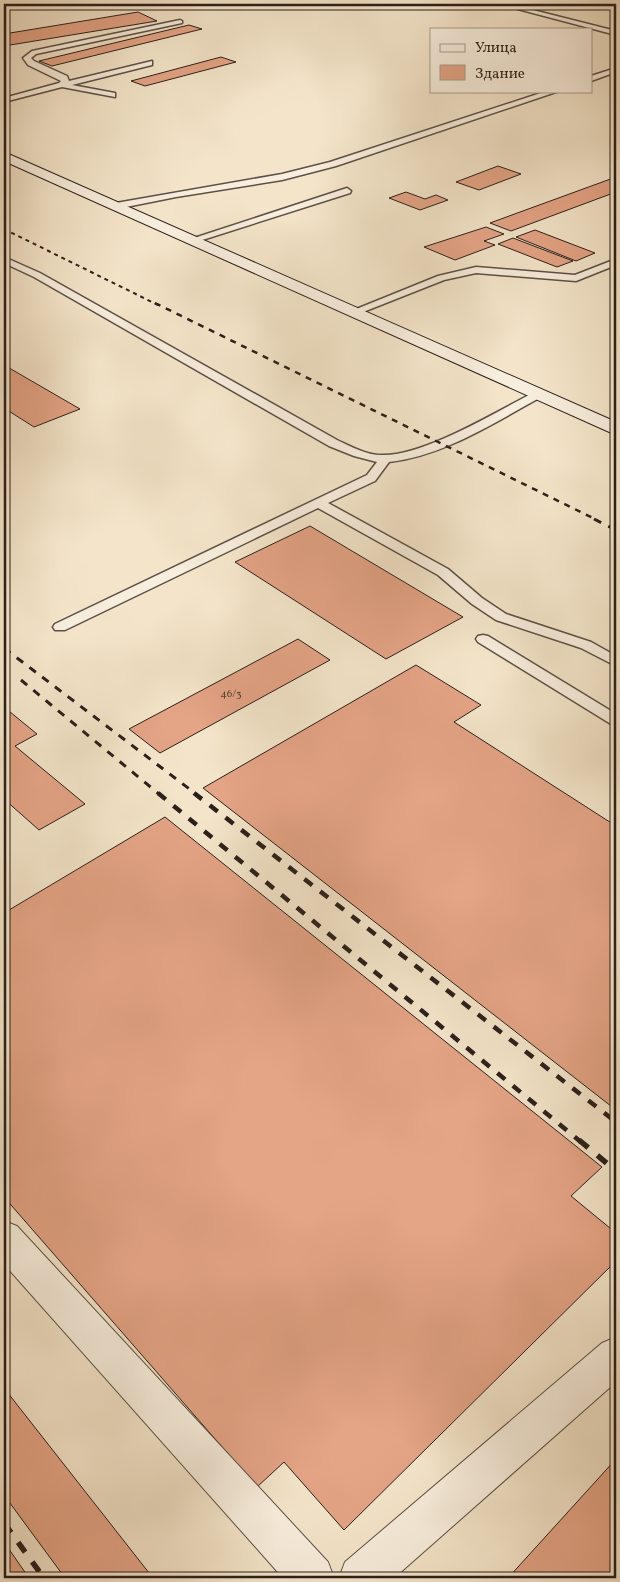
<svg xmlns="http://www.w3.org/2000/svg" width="620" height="1582" font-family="Vollkorn,serif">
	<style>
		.building { fill: #e4a486; stroke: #2b1f1b }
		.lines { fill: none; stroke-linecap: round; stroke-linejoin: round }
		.service-casing { stroke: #5d5047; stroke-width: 3 }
		.minor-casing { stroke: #5d5047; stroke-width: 2 }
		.secondary-casing { stroke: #2b1f1b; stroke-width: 2 }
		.service { fill: #f8eedd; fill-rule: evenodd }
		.minor { fill: #f8eedd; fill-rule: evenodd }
		.secondary { fill: #f8eedd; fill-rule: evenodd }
		.rail-far4 { stroke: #2b1f1b; stroke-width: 2; stroke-dasharray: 4 4; stroke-linecap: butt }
		.rail-far3 { stroke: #2b1f1b; stroke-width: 2.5; stroke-dasharray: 6 6; stroke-linecap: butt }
		.rail-far2 { stroke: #2b1f1b; stroke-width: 3; stroke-dasharray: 8 8; stroke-linecap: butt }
		.rail-far1 { stroke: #2b1f1b; stroke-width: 4.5; stroke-dasharray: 10 10; stroke-linecap: butt }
		.rail { stroke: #2b1f1b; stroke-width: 5.5; stroke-dasharray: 12 12; stroke-linecap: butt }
		.labels { text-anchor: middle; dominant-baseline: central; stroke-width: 4; stroke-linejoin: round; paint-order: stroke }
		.number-label { font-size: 11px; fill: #594036 }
	</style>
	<rect width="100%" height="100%" fill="#f4e5ca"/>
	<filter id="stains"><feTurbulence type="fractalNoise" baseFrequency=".004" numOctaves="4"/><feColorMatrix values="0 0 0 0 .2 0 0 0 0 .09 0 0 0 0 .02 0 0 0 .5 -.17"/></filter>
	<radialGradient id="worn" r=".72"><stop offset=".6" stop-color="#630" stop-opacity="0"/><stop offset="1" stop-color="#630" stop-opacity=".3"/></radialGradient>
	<path class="building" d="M 138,12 L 157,21 L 4,46 L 4,34 Z
		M 189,25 L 202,29 L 52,66 L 39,61 Z
		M 221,57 L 236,62 L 145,86 L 131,81 Z
		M 498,166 L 521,174 L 479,190 L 456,182 Z
		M 616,177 L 616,192 L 511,231 L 490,223 Z
		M 406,192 L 425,199 L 436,195 L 448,200 L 420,210 L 389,198 Z
		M 486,227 L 504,234 L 484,241 L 495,245 L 455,260 L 424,247 Z
		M 535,230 L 595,253 L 576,261 L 516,237 Z
		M 513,238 L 573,261 L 557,267 L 498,244 Z
		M 4,365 L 80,409 L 34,427 L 4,408 Z
		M 310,526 L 463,617 L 386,659 L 235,562 Z
		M 298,639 L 330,660 L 160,753 L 129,729 Z
		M 416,665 L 481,705 L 454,722 L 616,826 L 616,1110 L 203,788 Z
		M 4,707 L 37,734 L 15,746 L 85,804 L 39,830 L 4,799 Z
		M 165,817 L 602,1167 L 571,1196 L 616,1233 L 616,1261 L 344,1530 L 284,1462 L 257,1487 L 4,1197 L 4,913 Z
		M 4,1388 L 153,1578 L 65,1578 L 4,1495 Z
		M 616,1459 L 616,1578 L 508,1578 Z
		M 4,1542 L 29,1578 L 4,1578 Z"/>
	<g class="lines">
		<g class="service-casing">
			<path id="service" d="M 499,4 L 509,4 L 616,31 L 616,35 Z
				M 180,20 L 182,21 L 182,23 L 36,54 L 31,58 L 34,61 L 67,76 L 69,81 L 152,61 L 152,65 L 72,85 L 115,93 L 115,97 L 62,87 L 4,102 L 4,98 L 59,83 L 61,81 L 28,65 L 23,58 L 32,51 Z
				M 616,68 L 616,72 L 591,81 L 591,76 Z
				M 547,91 L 559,91 L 336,166 L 282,180 L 176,197 L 116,209 L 112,206 L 116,203 L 282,174 L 330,162 Z
				M 347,188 L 351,191 L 350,193 L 196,242 L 190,242 L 188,240 Z
				M 4,257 L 40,273 L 337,440 C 352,447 368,456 384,455 C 426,455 497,411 535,392 L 543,392 L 545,394 L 543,396 C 495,422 444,456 389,462 L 375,481 L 328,503 L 448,569 L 482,598 L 506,614 L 591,642 L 616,656 L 616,666 L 581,648 L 496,620 L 472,604 L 438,575 L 318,508 L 65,630 L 55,630 L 53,627 L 55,624 L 367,475 L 377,462 L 354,456 L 329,446 L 34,277 L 4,263 Z
				M 616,259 L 616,265 L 576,281 L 476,273 L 444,280 L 358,314 L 354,315 L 349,312 L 438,276 L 476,267 L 575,275 Z
				M 483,635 L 488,636 L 616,714 L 616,726 L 611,724 L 478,642 L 476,639 L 478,636 Z"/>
		</g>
		<g class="minor-casing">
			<path id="minor" d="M 4,1221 L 17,1226 L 328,1562 L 334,1578 L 283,1578 L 4,1264 Z
				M 616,1337 L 616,1382 L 394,1578 L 339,1578 L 345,1562 L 602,1343 Z"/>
		</g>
		<g class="secondary-casing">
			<path id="secondary" d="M 4,152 L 616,422 L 616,435 L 4,161 Z"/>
		</g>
		<use href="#service" class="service"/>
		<use href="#minor" class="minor"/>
		<use href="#secondary" class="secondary"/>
		<path class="rail-far4" d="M 4,229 L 158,305"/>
		<path class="rail-far3" d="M 155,303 L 597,520"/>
		<path class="rail-far2" d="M 594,519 L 616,530
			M 4,648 L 196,794
			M 21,680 L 159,794"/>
		<path class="rail-far1" d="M 158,793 L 581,1142
			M 194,793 L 616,1122"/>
		<path class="rail" d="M 579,1140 L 616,1171
			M 4,1523 L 44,1578"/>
	</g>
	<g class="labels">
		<g class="number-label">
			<text x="231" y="694">46/3</text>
		</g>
	</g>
	<rect width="620" height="1582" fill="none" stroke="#f4e5ca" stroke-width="20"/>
	<rect x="5" y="5" width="610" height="1572" fill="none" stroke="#2b1f1b" stroke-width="2.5"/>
	<rect x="10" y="10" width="600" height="1562" fill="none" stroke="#2b1f1b"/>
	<rect x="430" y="28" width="162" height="65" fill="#f8eedd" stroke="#a69b8f"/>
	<rect x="440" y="44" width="25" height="8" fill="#f8eedd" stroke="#a69b8f"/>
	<text x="475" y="52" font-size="15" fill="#2b1f1b">Улица</text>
	<rect x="440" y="65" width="25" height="15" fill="#e4a486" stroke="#a69b8f"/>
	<text x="475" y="78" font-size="15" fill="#2b1f1b">Здание</text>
	<rect width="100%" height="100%" filter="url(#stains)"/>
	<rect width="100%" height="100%" fill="url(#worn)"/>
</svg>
